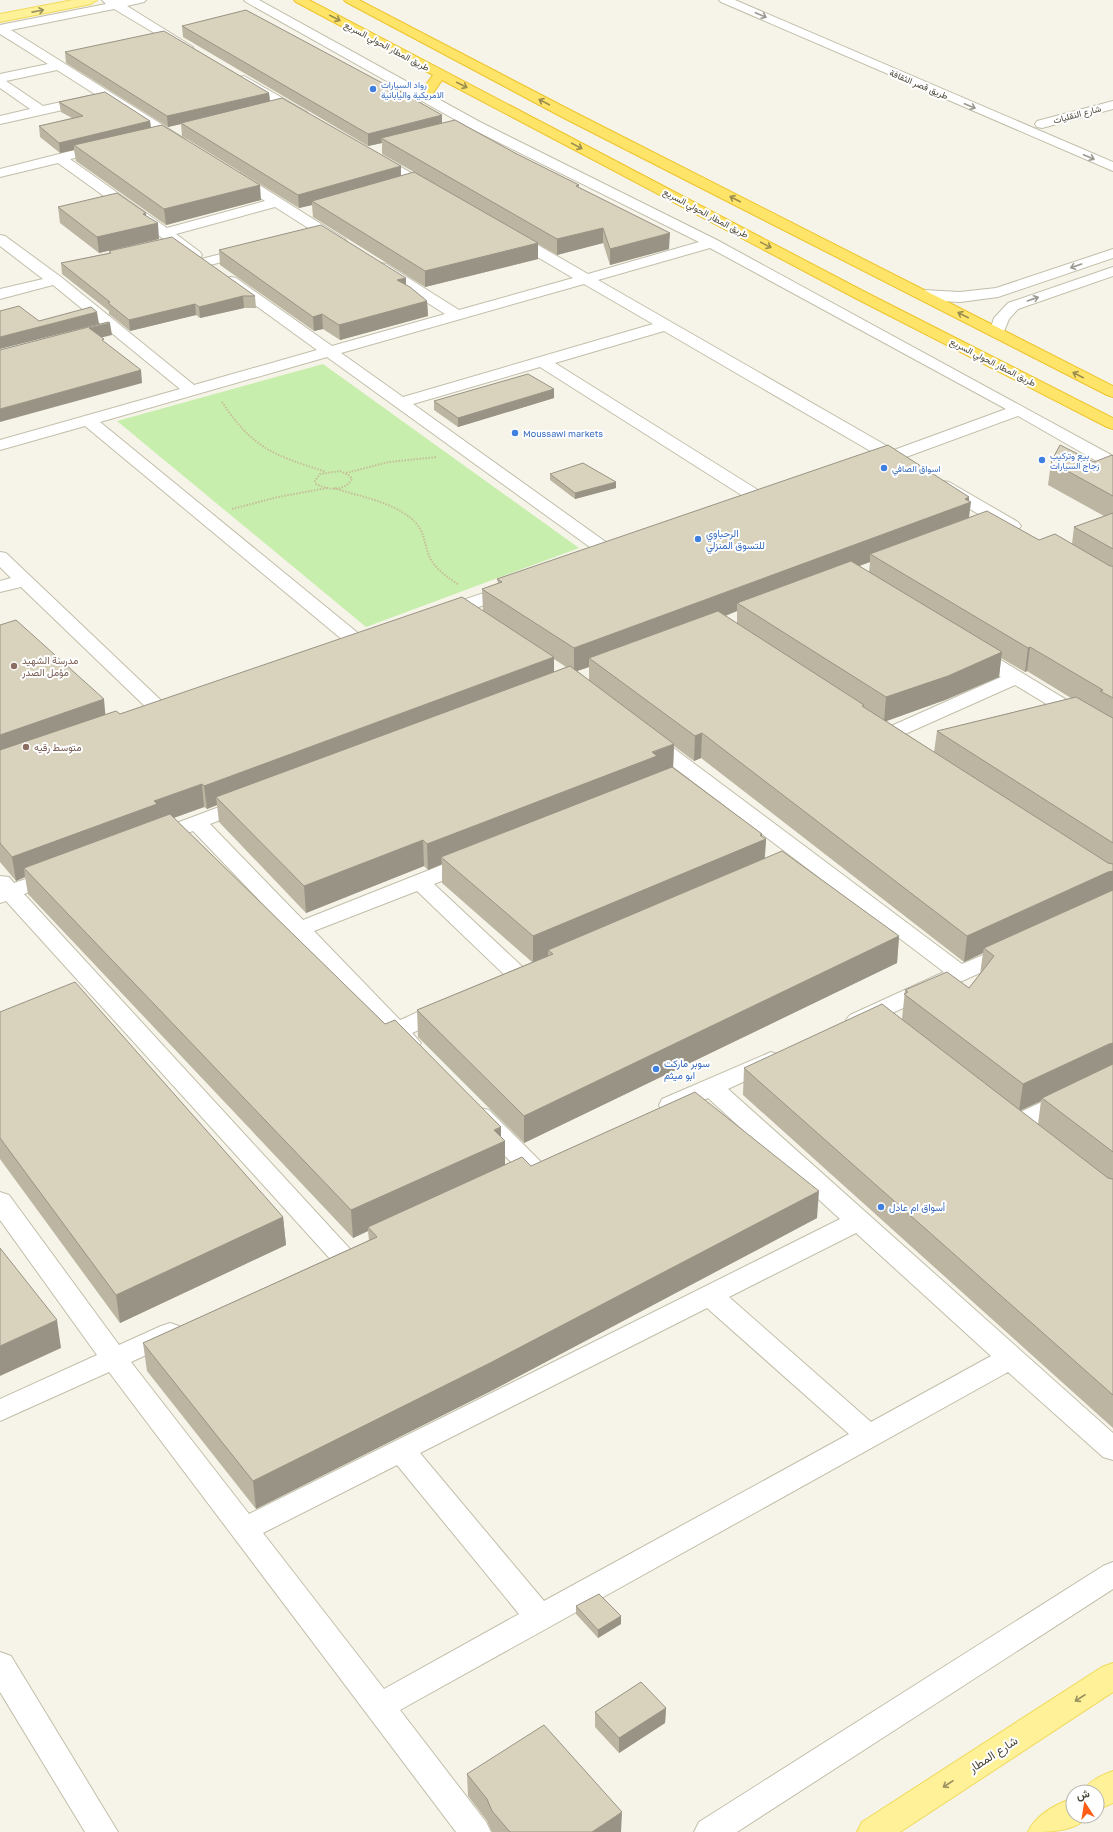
<svg xmlns="http://www.w3.org/2000/svg" width="1113" height="1832" font-family="'Golos Text',Vazirmatn,sans-serif">
	<style>
		.green { fill: #c7eead }
		.lines { fill: none; stroke-linecap: round; stroke-linejoin: round }
		.minor-casing { stroke: #c2beaa; stroke-width: 2 }
		.major-casing { stroke: #f0da5c; stroke-width: 2 }
		.highway-casing { stroke: #edc32a; stroke-width: 2 }
		.path { stroke: #c6bd99; stroke-width: 2; stroke-dasharray: 1.5 1.5; stroke-linecap: butt }
		.minor { fill: #fff; fill-rule: evenodd }
		.major { fill: #fff198; fill-rule: evenodd }
		.highway { fill: #ffe46a; fill-rule: evenodd }
		.wall { fill: #bbb5a2; fill-rule: evenodd }
		.shaded-wall { fill: #989384 }
		.building { fill: #d9d2bc; stroke: #989384 }
		.oneway { stroke: #9b9262 }
		.oneway2 { stroke: #9b9990 }
		.oneway3 { stroke: #9b8d4d }
		.shop-dot { fill: #3f7fe0; stroke: #fff; stroke-width: 1.5 }
		.education-dot { fill: #8d6e63; stroke: #fff; stroke-width: 1.5 }
		.labels { text-anchor: middle; dominant-baseline: central; stroke-width: 4; stroke-linejoin: round; paint-order: stroke }
		.far-street-label { font-size: 9px; fill: #4a4536; stroke: #fff }
		.far-shop-label { font-size: 9px; fill: #366cbe; stroke: #fff; text-anchor: start }
		.shop-label { font-size: 10px; fill: #366cbe; stroke: #fff; text-anchor: start }
		.education-label { font-size: 10px; fill: #785e54; stroke: #fff; text-anchor: start }
		.near-street-label { font-size: 12px; fill: #4a4536; stroke: #fff }
	</style>
	<rect width="100%" height="100%" fill="#f6f4e8"/>
	<path class="green" d="M 323,364 L 579,548 L 366,627 L 117,421 Z"/>
	<g class="lines">
		<g class="minor-casing">
			<path id="minor" d="M 102,0 L 146,0 L 144,2 L 127,6 L 193,47 L 191,50 L 183,50 L 114,9 L 11,30 L 185,139 L 187,142 L 185,145 L 175,145 L 57,70 L 6,81 L 43,106 L 89,96 L 94,97 L 95,100 L 94,103 L 0,124 L 0,116 L 30,109 L 0,88 L 0,74 L 48,64 L 0,34 L 0,25 L 106,4 Z
				M 244,0 L 259,0 L 480,122 L 717,240 L 1113,456 L 1113,468 L 1107,467 L 1018,416 L 906,457 L 912,463 L 910,467 C 900,469 898,463 891,463 C 885,463 883,465 877,464 L 875,460 L 879,456 L 664,331 L 555,363 L 769,497 L 772,501 L 769,505 L 763,506 L 757,505 L 540,367 L 413,404 L 617,550 L 620,554 L 617,558 L 611,559 L 605,558 L 327,357 L 100,422 L 364,638 L 366,642 L 364,646 L 357,648 L 350,646 L 85,426 L 0,450 L 0,440 L 180,389 L 53,285 L 0,299 L 0,289 L 43,279 L 0,246 L 0,235 L 5,236 L 61,277 L 194,385 L 317,350 L 226,284 L 224,281 L 226,278 L 231,277 L 236,278 L 332,346 L 445,314 L 376,270 L 374,267 L 376,264 L 381,263 L 386,264 L 459,310 L 573,278 L 507,239 L 505,236 L 507,233 L 517,233 L 588,274 L 699,242 L 470,128 L 246,2 ZM 710,248 L 1006,409 L 894,450 L 598,280 ZM 584,284 L 653,324 L 403,397 L 341,353 Z
				M 719,0 L 735,0 L 1113,162 L 1113,171 L 721,2 Z
				M 244,76 L 307,112 L 309,115 L 307,118 L 297,118 L 240,83 L 238,80 L 240,77 Z
				M 1113,101 L 1113,109 L 1042,128 L 1037,127 L 1035,124 L 1037,121 Z
				M 75,150 L 80,151 L 82,154 L 80,157 L 70,159 L 167,228 L 265,201 L 230,179 L 228,176 L 230,173 L 240,173 L 345,239 L 347,242 L 345,245 L 335,245 L 275,207 L 176,234 L 200,252 L 202,255 L 200,258 L 190,258 L 58,163 L 0,177 L 0,169 Z
				M 375,153 L 437,187 L 439,190 L 437,193 L 427,193 L 370,160 L 368,157 L 370,154 Z
				M 249,247 L 254,248 L 256,251 L 254,254 L 206,266 L 201,265 L 199,262 L 201,259 Z
				M 1113,249 L 1113,258 L 998,297 L 960,302 L 923,300 L 918,298 L 915,295 L 918,292 L 923,290 L 960,292 L 996,288 Z
				M 1113,267 L 1113,276 L 1018,309 L 1009,319 L 1002,336 L 997,338 L 992,336 L 989,333 L 994,318 L 1008,303 Z
				M 943,481 L 949,482 L 1018,522 L 1021,526 L 1018,530 L 1012,531 L 1006,530 L 937,490 L 934,486 L 937,482 Z
				M 0,552 L 6,553 L 168,707 L 171,711 L 168,715 L 161,717 L 154,715 L 21,587 L 0,592 L 0,581 L 11,578 L 0,567 Z
				M 511,584 L 517,586 L 520,590 L 517,594 L 443,619 L 436,617 L 434,613 L 436,609 Z
				M 974,646 L 981,648 L 1113,728 L 1113,742 L 1106,740 L 1015,685 L 894,739 L 887,741 L 880,739 L 877,735 L 880,731 L 1001,677 L 967,656 L 964,652 L 967,648 Z
				M 649,733 L 656,735 L 962,964 L 1009,944 L 1017,946 L 1020,951 L 1017,956 L 866,1025 L 858,1027 L 850,1025 L 846,1020 L 850,1015 L 944,972 L 642,743 L 639,739 L 642,735 Z
				M 246,797 L 253,799 L 256,803 L 253,807 L 210,824 L 303,920 L 462,857 L 470,856 L 478,857 L 481,862 L 478,867 L 434,884 L 529,973 L 532,978 L 529,983 L 521,985 L 513,983 L 417,891 L 314,931 L 400,1020 C 416,1014 436,1000 453,1005 L 457,1010 L 453,1015 L 412,1033 L 421,1043 L 417,1048 L 409,1051 L 401,1048 L 193,831 L 161,842 L 154,844 L 147,842 L 143,838 L 147,834 Z
				M 55,869 L 63,870 L 66,875 L 63,880 L 24,894 L 350,1249 L 354,1255 L 350,1261 L 341,1264 L 332,1261 L 6,901 L 0,903 L 0,876 L 9,877 L 14,883 Z
				M 771,1052 L 779,1055 L 783,1060 L 779,1065 L 728,1089 L 1113,1433 L 1113,1460 L 1103,1457 L 1008,1372 L 400,1710 L 486,1822 L 491,1832 L 456,1832 L 109,1372 L 0,1421 L 0,1399 L 97,1355 L 0,1220 L 0,1192 L 9,1195 L 119,1345 L 161,1326 L 170,1323 L 179,1326 L 183,1333 L 179,1340 L 131,1362 L 249,1514 L 840,1219 L 708,1098 L 680,1111 L 671,1113 L 662,1111 L 659,1105 L 662,1099 ZM 856,1233 L 991,1356 L 871,1422 L 729,1297 ZM 707,1308 L 849,1434 L 544,1601 L 420,1453 ZM 397,1465 L 519,1614 L 384,1689 L 263,1533 Z
				M 1113,1069 L 1113,1087 L 1026,1130 L 1017,1132 L 1008,1130 L 1005,1124 L 1008,1118 L 1105,1072 Z
				M 480,1108 L 489,1110 L 541,1162 L 544,1168 L 541,1174 L 532,1176 L 523,1174 L 471,1122 L 468,1116 L 471,1110 Z
				M 1113,1562 L 1113,1589 L 737,1832 L 694,1832 L 699,1822 L 1103,1566 Z
				M 0,1652 L 11,1656 L 118,1832 L 85,1832 L 0,1692 Z"/>
		</g>
		<g class="major-casing">
			<path id="major" d="M 73,0 L 97,0 L 91,4 L 0,22 L 0,14 Z
				M 1113,1663 L 1113,1692 L 900,1832 L 857,1832 L 862,1822 L 1102,1667 Z
				M 1113,1771 L 1113,1803 L 1097,1810 L 1097,1792 L 1083,1792 C 1088,1781 1102,1775 1113,1771 Z
				M 1073,1798 L 1073,1816 L 1087,1816 C 1077,1832 1048,1832 1028,1832 C 1036,1815 1056,1804 1073,1798 Z"/>
		</g>
		<g class="highway-casing">
			<path id="highway" d="M 294,0 L 309,0 L 867,293 L 1113,418 L 1113,429 L 1107,427 L 857,299 L 442,80 L 429,99 L 419,99 L 418,96 L 433,75 L 296,2 Z
				M 344,0 L 359,0 L 572,111 L 1113,386 L 1113,397 L 1107,395 L 562,117 L 346,2 Z"/>
		</g>
		<path class="path" d="M 222,402 C 253,449 274,455 326,472
			M 340,471 L 350,476 L 352,479 C 344,492 328,490 316,484 L 315,481 L 320,474 Z
			M 346,473 L 389,462 L 437,457
			M 334,488 C 360,497 402,503 419,527 C 424,535 425,544 428,553 C 433,568 446,576 459,585
			M 232,509 L 278,497 L 327,488"/>
		<use href="#minor" class="minor"/>
		<use href="#major" class="major"/>
		<use href="#highway" class="highway"/>
	</g>
	<path class="wall" d="M 182,26 L 442,123 L 515,153 L 579,185 L 579,187 L 669,249 L 610,265 L 603,243 L 557,255 L 538,244 L 538,259 L 425,287 L 313,217 L 312,205 L 299,208 L 182,136 L 181,124 L 168,127 L 66,63 L 65,52 L 269,93 L 270,101 L 401,176 L 414,172 L 382,154 L 382,143 L 368,146 L 183,37 Z
		M 59,102 L 150,121 L 151,127 L 261,200 L 166,225 L 76,161 L 74,150 L 60,153 L 40,137 L 39,126 L 72,118 L 61,112 Z
		M 58,207 L 146,216 L 159,239 L 99,253 L 60,223 Z
		M 219,250 L 406,285 L 427,301 L 428,316 L 340,340 L 323,329 L 314,331 L 220,265 Z
		M 109,251 L 255,296 L 256,308 L 244,308 L 200,318 L 196,315 L 130,331 L 109,314 L 109,311 L 62,274 L 61,263 L 109,253 Z
		M 554,398 L 458,427 L 434,410 L 434,401 Z
		M 1113,456 L 1113,1428 L 743,1095 L 744,1068 L 902,1019 L 905,990 L 969,988 L 980,974 L 983,953 L 964,962 L 701,758 L 694,761 L 674,746 L 673,768 L 766,839 L 765,858 L 899,936 L 897,963 L 524,1143 L 418,1037 L 417,1010 L 532,962 L 442,883 L 442,864 L 428,870 L 424,866 L 306,913 L 219,822 L 217,805 L 207,809 L 204,807 L 174,818 L 385,1024 L 501,1127 L 501,1137 L 505,1141 L 505,1165 L 531,1166 L 817,1218 L 491,1391 L 256,1509 L 147,1371 L 143,1343 L 369,1240 L 368,1231 L 353,1238 L 28,894 L 25,877 L 16,881 L 0,862 L 0,625 L 105,714 L 120,714 L 483,611 L 482,589 L 498,583 L 497,579 L 969,497 L 969,517 L 1039,540 L 1072,544 L 1074,527 L 1104,516 L 1048,485 L 1051,462 L 1094,462 ZM 870,562 L 869,572 L 859,566 ZM 737,611 L 737,623 L 726,616 ZM 1001,658 L 1025,672 L 1027,671 L 1071,698 L 937,731 L 934,752 L 886,721 L 945,700 L 999,677 ZM 554,659 L 566,667 L 554,672 ZM 589,667 L 589,680 L 577,671 ZM 1041,1101 L 1038,1124 L 1020,1111 Z
		M 550,474 L 616,488 L 575,499 L 550,480 Z
		M 0,1012 L 283,1217 L 286,1245 L 120,1323 L 0,1159 Z
		M 576,1606 L 621,1624 L 598,1638 L 576,1614 Z
		M 666,1708 L 665,1723 L 619,1753 L 595,1727 L 595,1712 Z
		M 467,1774 L 621,1832 L 492,1832 L 487,1821 L 468,1796 Z"/>
	<path class="shaded-wall" d="M 269,93 L 270,103 L 181,123 L 181,124 L 168,127 L 167,116 Z
		M 442,115 L 442,128 L 381,138 L 382,143 L 368,146 L 368,134 Z
		M 150,121 L 151,131 L 74,145 L 74,150 L 60,153 L 59,143 Z
		M 401,166 L 401,180 L 312,201 L 312,205 L 299,208 L 298,195 Z
		M 260,185 L 261,200 L 166,225 L 164,209 Z
		M 146,213 L 147,225 L 158,223 L 159,239 L 99,253 L 97,237 L 143,214 Z
		M 603,228 L 603,243 L 557,255 L 557,239 Z
		M 670,233 L 669,249 L 610,265 L 610,249 Z
		M 538,243 L 538,259 L 425,287 L 425,271 Z
		M 406,278 L 406,292 L 397,280 Z
		M 243,296 L 244,308 L 200,318 L 199,307 Z
		M 427,301 L 428,316 L 340,340 L 339,325 Z
		M 195,304 L 196,315 L 130,331 L 129,320 Z
		M 97,312 L 99,324 L 0,349 L 0,337 Z
		M 322,314 L 323,329 L 314,331 L 313,317 Z
		M 110,323 L 112,335 L 91,340 L 89,328 Z
		M 141,370 L 142,383 L 0,422 L 0,409 Z
		M 554,389 L 554,398 L 458,427 L 458,418 Z
		M 616,482 L 616,488 L 575,499 L 575,493 Z
		M 969,497 L 969,503 L 971,502 L 968,525 L 870,554 L 870,562 L 745,608 L 737,603 L 737,611 L 597,664 L 589,658 L 589,667 L 574,672 L 574,648 Z
		M 1030,647 L 1027,671 L 1025,672 L 1028,648 Z
		M 1002,652 L 999,677 L 945,700 L 884,722 L 886,697 Z
		M 554,657 L 554,680 L 216,797 L 217,805 L 207,809 L 204,786 Z
		M 104,699 L 106,722 L 0,758 L 0,735 Z
		M 702,733 L 701,758 L 694,761 L 695,736 Z
		M 674,744 L 673,769 L 441,857 L 442,864 L 428,870 L 427,844 Z
		M 202,784 L 204,807 L 159,823 L 24,868 L 25,877 L 16,881 L 12,857 L 154,801 Z
		M 762,834 L 762,841 L 766,839 L 764,865 L 548,950 L 548,956 L 533,963 L 533,936 Z
		M 423,840 L 424,866 L 306,913 L 304,886 Z
		M 1113,871 L 1113,896 L 984,948 L 983,953 L 964,962 L 967,936 L 1108,872 Z
		M 899,936 L 897,963 L 524,1143 L 524,1116 Z
		M 1113,1043 L 1113,1068 L 1042,1098 L 1041,1101 L 1019,1111 L 1023,1084 L 1109,1044 Z
		M 501,1127 L 501,1143 L 505,1141 L 505,1169 L 368,1227 L 368,1231 L 353,1238 L 351,1210 Z
		M 819,1191 L 817,1218 L 491,1391 L 256,1509 L 253,1481 Z
		M 283,1217 L 286,1245 L 120,1323 L 116,1295 Z
		M 57,1320 L 61,1348 L 0,1376 L 0,1346 Z
		M 621,1616 L 621,1624 L 598,1638 L 598,1630 Z
		M 666,1708 L 665,1723 L 619,1753 L 619,1738 Z
		M 622,1812 L 621,1832 L 592,1832 Z"/>
	<path class="building" d="M 246,10 L 386,85 L 389,85 L 442,115 L 368,134 L 182,26 Z
		M 164,31 L 269,93 L 167,116 L 65,52 Z
		M 105,92 L 150,121 L 59,143 L 39,126 L 83,116 L 59,102 Z
		M 282,98 L 401,166 L 298,195 L 181,123 Z
		M 455,120 L 515,153 L 579,185 L 576,186 L 670,233 L 610,249 L 603,228 L 557,239 L 381,138 Z
		M 162,125 L 260,185 L 164,209 L 74,145 Z
		M 414,172 L 538,243 L 425,271 L 312,201 Z
		M 117,193 L 146,213 L 143,214 L 158,223 L 97,237 L 58,207 Z
		M 321,225 L 406,278 L 397,280 L 410,287 L 427,301 L 339,325 L 322,314 L 313,317 L 219,250 Z
		M 172,237 L 255,296 L 243,296 L 199,307 L 195,304 L 129,320 L 108,303 L 110,302 L 61,263 L 111,253 L 109,251 Z
		M 19,306 L 39,321 L 91,307 L 97,312 L 0,337 L 0,311 Z
		M 108,322 L 110,323 L 89,328 L 104,339 L 102,340 L 141,370 L 0,409 L 0,350 Z
		M 528,374 L 554,389 L 458,418 L 434,401 Z
		M 888,445 L 969,497 L 965,499 L 971,502 L 574,648 L 482,589 L 502,582 L 497,579 Z
		M 1060,445 L 1094,462 L 1112,455 L 1113,456 L 1113,496 L 1051,462 Z
		M 583,463 L 616,482 L 575,493 L 550,474 Z
		M 987,511 L 1039,540 L 1055,534 L 1110,566 L 1113,566 L 1113,698 L 1100,691 L 1103,690 L 1030,647 L 1028,648 L 870,554 Z
		M 1113,513 L 1113,549 L 1074,527 Z
		M 851,561 L 1002,652 L 948,676 L 886,697 L 737,603 Z
		M 462,597 L 554,657 L 204,786 L 202,784 L 154,801 L 157,804 L 12,857 L 0,843 L 0,750 L 116,711 L 120,714 Z
		M 718,611 L 864,705 L 862,706 L 1108,863 L 1113,864 L 1113,871 L 1108,872 L 967,936 L 702,733 L 695,736 L 589,658 Z
		M 16,620 L 104,699 L 0,735 L 0,625 Z
		M 570,666 L 674,744 L 652,752 L 657,756 L 427,844 L 423,840 L 304,886 L 216,797 Z
		M 1076,697 L 1109,716 L 1113,718 L 1113,843 L 937,731 Z
		M 672,767 L 762,834 L 760,835 L 766,839 L 533,936 L 441,857 Z
		M 170,814 L 385,1024 L 395,1020 L 501,1127 L 494,1130 L 505,1141 L 351,1210 L 24,868 Z
		M 782,851 L 899,936 L 524,1116 L 417,1010 L 553,954 L 548,950 Z
		M 1113,890 L 1113,1043 L 1109,1044 L 1023,1084 L 904,994 L 908,992 L 905,990 L 947,972 L 969,988 L 994,956 L 984,948 Z
		M 75,982 L 283,1217 L 116,1295 L 0,1138 L 0,1012 Z
		M 882,1004 L 1108,1178 L 1113,1179 L 1113,1395 L 744,1068 Z
		M 1113,1064 L 1113,1152 L 1042,1098 Z
		M 695,1092 L 819,1191 L 490,1363 L 253,1481 L 143,1343 L 377,1237 L 368,1227 L 522,1157 L 531,1166 Z
		M 0,1248 L 57,1320 L 0,1346 Z
		M 599,1594 L 621,1616 L 598,1630 L 576,1606 Z
		M 641,1682 L 666,1708 L 619,1738 L 595,1712 Z
		M 544,1725 L 622,1812 L 592,1832 L 510,1832 L 492,1811 L 487,1799 L 467,1774 Z"/>
	<defs><path id="oneway-shaft" d="M-6 0H5M1.5-3L5.5 0L1.5 3" fill="none" stroke-width="1.6" stroke-linecap="round" stroke-linejoin="round"/></defs>
	<g class="oneway">
		<use href="#oneway-shaft" transform="translate(38 11) rotate(-11)"/>
		<use href="#oneway-shaft" transform="translate(1080 1698) rotate(147)"/>
		<use href="#oneway-shaft" transform="translate(948 1784) rotate(147)"/>
	</g>
	<g class="oneway2">
		<use href="#oneway-shaft" transform="translate(761 15) rotate(23)"/>
		<use href="#oneway-shaft" transform="translate(970 106) rotate(23)"/>
		<use href="#oneway-shaft" transform="translate(1089 157) rotate(23)"/>
		<use href="#oneway-shaft" transform="translate(1076 266) rotate(161)"/>
		<use href="#oneway-shaft" transform="translate(1033 299) rotate(-19)"/>
	</g>
	<g class="oneway3">
		<use href="#oneway-shaft" transform="translate(335 18) rotate(27)"/>
		<use href="#oneway-shaft" transform="translate(462 85) rotate(27)"/>
		<use href="#oneway-shaft" transform="translate(544 102) rotate(-152)"/>
		<use href="#oneway-shaft" transform="translate(577 146) rotate(28)"/>
		<use href="#oneway-shaft" transform="translate(735 199) rotate(-153)"/>
		<use href="#oneway-shaft" transform="translate(766 245) rotate(28)"/>
		<use href="#oneway-shaft" transform="translate(963 315) rotate(-153)"/>
		<use href="#oneway-shaft" transform="translate(1078 375) rotate(-153)"/>
	</g>
	<g class="shop-dot">
		<circle cx="373" cy="89" r="4"/>
		<circle cx="515" cy="433" r="4"/>
		<circle cx="1042" cy="460" r="4"/>
		<circle cx="884" cy="468" r="4"/>
		<circle cx="698" cy="539" r="4"/>
		<circle cx="656" cy="1069" r="4"/>
		<circle cx="881" cy="1207" r="4"/>
	</g>
	<g class="education-dot">
		<circle cx="14" cy="666" r="4"/>
		<circle cx="26" cy="747" r="4"/>
	</g>
	<g class="labels">
		<g class="far-street-label">
			<text transform="translate(387 46) rotate(28)">طريق المطار الحولي السريع</text>
			<text transform="translate(919 84) rotate(23)">طريق قصر الثقافة</text>
			<text transform="translate(1077 114) rotate(-15)">شارع النقليات</text>
			<text transform="translate(706 213) rotate(28)">طريق المطار الحولي السريع</text>
			<text transform="translate(993 362) rotate(27)">طريق المطار الحولي السريع</text>
		</g>
		<g class="far-shop-label">
			<text x="381" y="84">رواد السيارات<tspan x="381" dy="10">الامريكية واليابانية</tspan></text>
			<text x="523" y="433">Moussawi markets</text>
			<text x="1050" y="455">بيع وتركيب<tspan x="1050" dy="10">زجاج السيارات</tspan></text>
			<text x="892" y="468">اسواق الصافي</text>
		</g>
		<g class="shop-label">
			<text x="706" y="533">الرحباوي<tspan x="706" dy="12">للتسوق المنزلي</tspan></text>
			<text x="664" y="1063">سوبر ماركت<tspan x="664" dy="12">ابو ميثم</tspan></text>
			<text x="889" y="1207">أسواق ام عادل</text>
		</g>
		<g class="education-label">
			<text x="22" y="660">مدرسة الشهيد<tspan x="22" dy="12">مؤمل الصدر</tspan></text>
			<text x="34" y="747">متوسط رقيه</text>
		</g>
		<g class="near-street-label">
			<text transform="translate(993 1754) rotate(-33)">شارع المطار</text>
		</g>
	</g>
	<g transform="translate(1085 1804) rotate(348)"><circle r="19" fill="#ffffff" stroke="#b7b5af"/>
	<path d="M0-3L7 15L0 10L-7 15Z" fill="#ff5c16"/>
	<text y="-6" font-size="11" font-weight="bold" text-anchor="middle" fill="#4a4536">ش</text>
	</g>
</svg>
